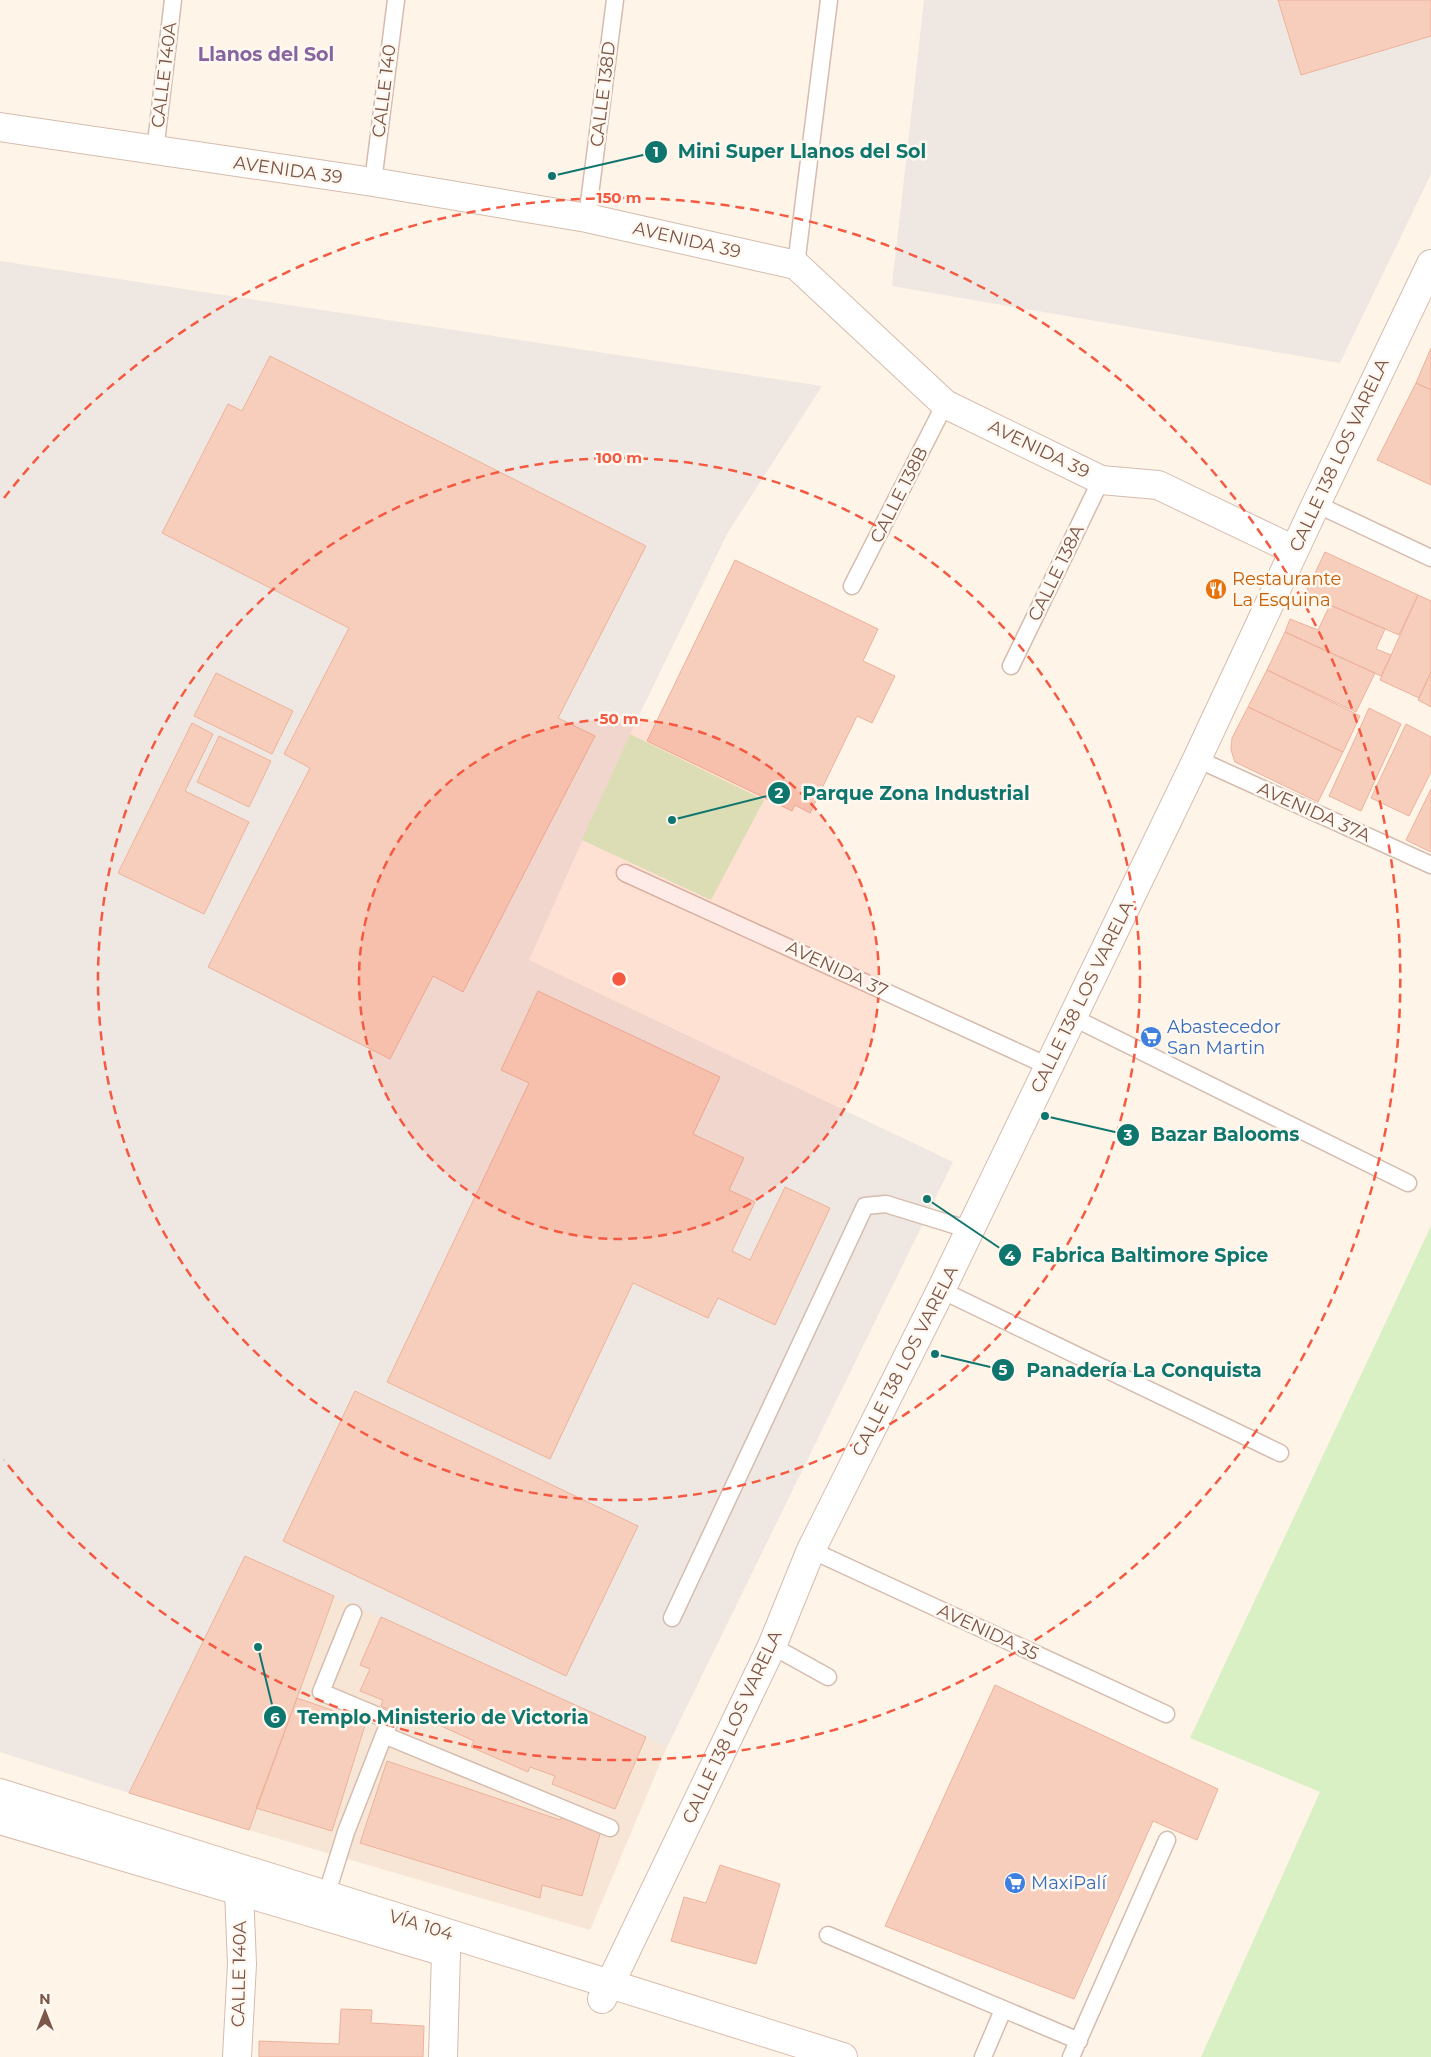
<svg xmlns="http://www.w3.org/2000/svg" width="1431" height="2057" font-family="Montserrat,sans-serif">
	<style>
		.residential { fill: #f7e5d5 }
		.industrial { fill: #efe7e1 }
		.green { fill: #d9efc4 }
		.building { fill: #f7cebc; stroke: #ecb29b }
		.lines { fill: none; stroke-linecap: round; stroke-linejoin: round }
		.lane-casing { stroke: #d5bcae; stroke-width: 19 }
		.street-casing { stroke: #d5bcae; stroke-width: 30 }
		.secondary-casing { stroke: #dbbdae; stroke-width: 30 }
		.lane { stroke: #fff; stroke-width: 16 }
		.street { stroke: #fff; stroke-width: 28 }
		.secondary { stroke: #fff; stroke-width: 28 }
		.ring { fill: none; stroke: #f55941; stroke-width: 2.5; stroke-dasharray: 9 6 }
		.labels { text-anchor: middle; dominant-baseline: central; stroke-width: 5; stroke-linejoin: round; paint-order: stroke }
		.street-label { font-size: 18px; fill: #7c5648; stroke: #fff8f0 }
		.food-label { font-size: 18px; fill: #c56008; stroke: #fff8f0; text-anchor: start }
		.shop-label { font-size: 18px; fill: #366cbe; stroke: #fff8f0; text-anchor: start }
		.neighbourhood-label { font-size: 19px; font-weight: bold; fill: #8664a0; stroke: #fff8f0 }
		.centre { fill: #f55941; stroke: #fff8f0; stroke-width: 2.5 }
		.ring-label { font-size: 15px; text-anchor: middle; font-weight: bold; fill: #f55941; stroke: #fff8f0; stroke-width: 5; stroke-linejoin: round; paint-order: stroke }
		.leader { fill: none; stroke: #0f766e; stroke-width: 2 }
		.callout-dot { fill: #0f766e; stroke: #fff8f0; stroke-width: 2 }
		.mark-label { font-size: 15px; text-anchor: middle; font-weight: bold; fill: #fff }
		.callout-label { font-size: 19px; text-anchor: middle; font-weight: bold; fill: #0f766e; stroke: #fff8f0; stroke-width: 5; stroke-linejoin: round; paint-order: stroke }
	</style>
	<rect width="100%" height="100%" fill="#fff4e8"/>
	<path class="residential" d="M 334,1596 L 667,1747 L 590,1930 L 249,1830 Z"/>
	<path class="industrial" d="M 924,0 L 1431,0 L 1431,174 L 1340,363 L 892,286 Z
		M 0,261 L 822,386 L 728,532 L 630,734 L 529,960 L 953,1162 L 667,1747 L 245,1557 L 129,1793 L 0,1752 Z"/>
	<path class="green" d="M 630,734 L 764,800 L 711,900 L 582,840 Z
		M 1431,1226 L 1431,2057 L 1201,2057 L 1320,1792 L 1190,1738 Z"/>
	<path class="building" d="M 1278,0 L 1431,0 L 1431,36 L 1301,75 Z
		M 1431,348 L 1431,390 L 1416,383 Z
		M 270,356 L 646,546 L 558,718 L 595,736 L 463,992 L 433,976 L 390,1059 L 208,967 L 310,768 L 284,754 L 349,628 L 162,533 L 228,404 L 242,411 Z
		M 1416,383 L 1431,390 L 1431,485 L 1377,460 Z
		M 1325,552 L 1418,595 L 1399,635 L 1305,594 Z
		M 735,560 L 878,629 L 863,661 L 895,676 L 872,723 L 857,716 L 810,813 L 795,805 L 792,811 L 647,741 Z
		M 1418,595 L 1431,601 L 1431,672 L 1419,698 L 1380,680 Z
		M 1330,605 L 1385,629 L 1376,649 L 1391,655 L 1381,676 L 1285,632 L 1290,619 L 1318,630 Z
		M 1285,632 L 1375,673 L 1356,712 L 1267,670 Z
		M 1267,670 L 1360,716 L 1343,752 L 1248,707 Z
		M 1431,672 L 1431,707 L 1418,700 Z
		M 216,673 L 293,711 L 272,754 L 194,716 Z
		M 1248,707 L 1343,752 L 1318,802 L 1235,762 L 1231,750 L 1232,738 Z
		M 1369,708 L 1401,724 L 1361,811 L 1329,796 Z
		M 192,723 L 213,734 L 185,791 L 249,822 L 204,914 L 118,873 Z
		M 1406,724 L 1431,737 L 1431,772 L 1409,816 L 1371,798 Z
		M 219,736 L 271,761 L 249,807 L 197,782 Z
		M 1431,789 L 1431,852 L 1406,840 Z
		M 538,991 L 720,1077 L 693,1134 L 744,1158 L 729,1190 L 755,1202 L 732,1251 L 750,1260 L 785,1187 L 830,1208 L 775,1325 L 718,1298 L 708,1318 L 633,1283 L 550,1459 L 387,1382 L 529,1083 L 501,1070 Z
		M 355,1391 L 638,1526 L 566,1676 L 283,1541 Z
		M 245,1556 L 334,1596 L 249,1830 L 129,1793 Z
		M 381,1617 L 646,1737 L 615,1809 L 552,1784 L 555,1776 L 530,1767 L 528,1772 L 471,1747 L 474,1741 L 415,1714 L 413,1719 L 381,1706 L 383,1700 L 360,1691 L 370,1669 L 360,1665 Z
		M 995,1685 L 1218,1789 L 1197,1840 L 1153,1821 L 1074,1999 L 885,1926 Z
		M 297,1698 L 366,1722 L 332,1831 L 256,1808 Z
		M 387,1761 L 560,1820 L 563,1816 L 602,1827 L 582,1896 L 542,1885 L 540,1898 L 360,1843 Z
		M 720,1865 L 780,1884 L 756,1964 L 671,1941 L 684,1897 L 706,1903 Z
		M 341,2009 L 372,2010 L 371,2023 L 424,2026 L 423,2057 L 259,2057 L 259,2041 L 339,2044 Z"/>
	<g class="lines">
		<g class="lane-casing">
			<path id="lane" d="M 155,151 L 173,0
				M 373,182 L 396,0
				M 587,218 L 615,0
				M 796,265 L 829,0
				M 1316,504 L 1431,558
				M 852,586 L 945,404
				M 1011,666 L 1101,480
				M 1197,759 L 1431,865
				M 625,873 L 1048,1066
				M 1072,1017 L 1408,1183
				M 941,1290 L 1280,1453
				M 811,1550 L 1166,1714
				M 353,1613 L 321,1692 L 390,1721 L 384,1735
				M 672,1618 L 865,1206 L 886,1204 L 970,1230
				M 772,1646 L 828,1677
				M 326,1896 L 346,1832 L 384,1735 L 610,1828
				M 828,1935 L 1079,2041
				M 983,2057 L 1003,2010
				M 1071,2057 L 1167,1840"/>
		</g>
		<g class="street-casing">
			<path id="street" d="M 0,127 L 373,182 L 587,218 L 796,265 L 945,404 L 1101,480 L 1158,485 L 1294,550
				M 602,1999 L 610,1984 L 772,1646 L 811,1550 L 941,1290 L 1197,759 L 1316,504 L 1431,264
				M 237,2057 L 242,1964 L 239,1891
				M 443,2057 L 446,1953"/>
		</g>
		<g class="secondary-casing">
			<path id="secondary" d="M 0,1793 L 843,2057
				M 0,1820 L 442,1951"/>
		</g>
		<use href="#lane" class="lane"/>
		<use href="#street" class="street"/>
		<use href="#secondary" class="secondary"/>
	</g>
	<circle cx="619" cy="979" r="260" fill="#f55941" fill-opacity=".12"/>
	<g class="ring">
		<circle cx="619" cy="979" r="260"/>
		<circle cx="619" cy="979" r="521"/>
		<path d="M4 498A781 781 0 1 1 4 1460"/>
	</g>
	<defs>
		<g id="restaurant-disc" transform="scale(1.125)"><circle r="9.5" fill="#e8710a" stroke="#fff8f0"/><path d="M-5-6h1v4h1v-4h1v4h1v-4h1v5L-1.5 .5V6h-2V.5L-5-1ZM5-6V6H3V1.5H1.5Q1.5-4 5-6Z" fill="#fff"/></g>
		<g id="supermarket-disc" transform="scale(1.125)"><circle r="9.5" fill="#3f7fe0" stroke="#fff8f0"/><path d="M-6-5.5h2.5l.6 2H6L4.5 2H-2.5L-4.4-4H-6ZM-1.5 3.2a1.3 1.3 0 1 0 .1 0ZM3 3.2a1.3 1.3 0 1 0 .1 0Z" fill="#fff"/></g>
	</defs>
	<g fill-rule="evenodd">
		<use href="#restaurant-disc" x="1216" y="589"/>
		<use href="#supermarket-disc" x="1151" y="1037"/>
		<use href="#supermarket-disc" x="1015" y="1883"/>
	</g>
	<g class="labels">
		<g class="street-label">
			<text transform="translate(164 75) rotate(-83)">CALLE 140A</text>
			<text transform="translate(384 91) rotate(-83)">CALLE 140</text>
			<text transform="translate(603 94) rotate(-83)">CALLE 138D</text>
			<text transform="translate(288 170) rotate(8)">AVENIDA 39</text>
			<text transform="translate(687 240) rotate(13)">AVENIDA 39</text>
			<text transform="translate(1039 449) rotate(26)">AVENIDA 39</text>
			<text transform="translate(1339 455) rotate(-65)">CALLE 138 LOS VARELA</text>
			<text transform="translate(899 495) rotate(-63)">CALLE 138B</text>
			<text transform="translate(1056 573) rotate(-64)">CALLE 138A</text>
			<text transform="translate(1314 812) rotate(24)">AVENIDA 37A</text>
			<text transform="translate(837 969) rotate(25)">AVENIDA 37</text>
			<text transform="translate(1082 997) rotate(-64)">CALLE 138 LOS VARELA</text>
			<text transform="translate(905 1361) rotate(-63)">CALLE 138 LOS VARELA</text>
			<text transform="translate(988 1632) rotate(25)">AVENIDA 35</text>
			<text transform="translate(732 1727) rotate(-65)">CALLE 138 LOS VARELA</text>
			<text transform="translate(421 1925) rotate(17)">VÍA 104</text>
			<text transform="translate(239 1974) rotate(-89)">CALLE 140A</text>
		</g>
		<g class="food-label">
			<text x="1232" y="579">Restaurante<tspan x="1232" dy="21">La Esquina</tspan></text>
		</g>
		<g class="shop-label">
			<text x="1167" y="1027">Abastecedor<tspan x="1167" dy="21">San Martin</tspan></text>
			<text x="1031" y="1883">MaxiPalí</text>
		</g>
		<g class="neighbourhood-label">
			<text x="266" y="54">Llanos del Sol</text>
		</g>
	</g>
	<circle cx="619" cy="979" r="8" class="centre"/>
	<g class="ring-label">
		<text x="619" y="203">150 m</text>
		<text x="619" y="463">100 m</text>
		<text x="619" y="724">50 m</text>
	</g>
	<path class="leader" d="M552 176L656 152M672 820L779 793M1045 1116L1128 1135M927 1199L1010 1255M935 1354L1003 1370M258 1647L275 1717"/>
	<g class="callout-dot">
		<circle cx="552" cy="176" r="5"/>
		<circle cx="672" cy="820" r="5"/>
		<circle cx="1045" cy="1116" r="5"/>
		<circle cx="927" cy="1199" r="5"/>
		<circle cx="935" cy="1354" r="5"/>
		<circle cx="258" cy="1647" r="5"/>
		<circle cx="656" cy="152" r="12"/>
		<circle cx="779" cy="793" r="12"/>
		<circle cx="1128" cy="1135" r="12"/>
		<circle cx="1010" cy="1255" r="12"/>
		<circle cx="1003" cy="1370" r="12"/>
		<circle cx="275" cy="1717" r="12"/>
	</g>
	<g class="mark-label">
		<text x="656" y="157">1</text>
		<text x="779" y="798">2</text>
		<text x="1128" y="1140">3</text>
		<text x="1010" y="1261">4</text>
		<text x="1003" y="1375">5</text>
		<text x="275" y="1723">6</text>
	</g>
	<g class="callout-label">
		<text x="802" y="158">Mini Super Llanos del Sol</text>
		<text x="916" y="800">Parque Zona Industrial</text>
		<text x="1225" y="1141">Bazar Balooms</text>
		<text x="1150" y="1262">Fabrica Baltimore Spice</text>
		<text x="1144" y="1377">Panadería La Conquista</text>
		<text x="443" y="1724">Templo Ministerio de Victoria</text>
	</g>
	<g transform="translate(45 2012)" stroke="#fff8f0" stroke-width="4" paint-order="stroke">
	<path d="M0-4L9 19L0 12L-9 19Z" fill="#7c5648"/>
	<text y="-8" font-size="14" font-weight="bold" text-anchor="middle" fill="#7c5648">N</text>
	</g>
</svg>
